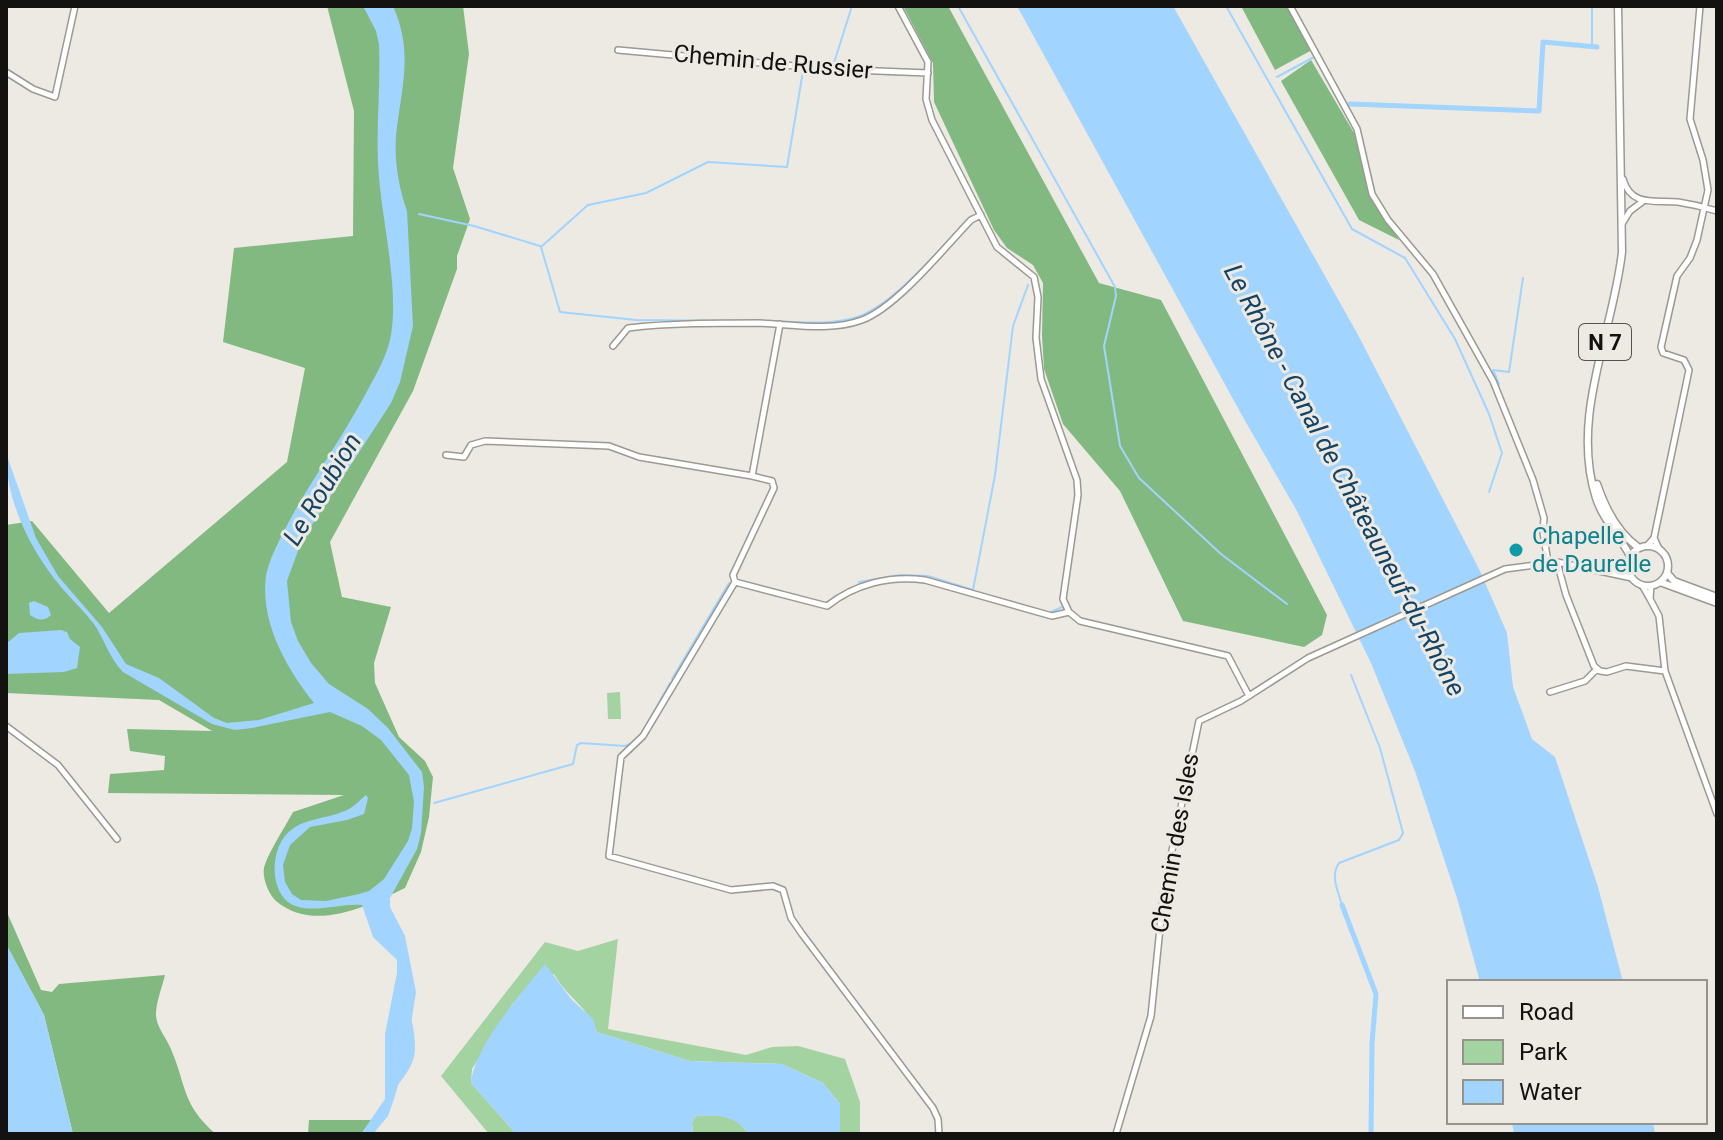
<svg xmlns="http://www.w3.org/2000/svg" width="1723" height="1140" font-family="Roboto,sans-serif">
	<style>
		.green { fill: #a4d3a2 }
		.forest { fill: #82b980 }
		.water { fill: #a1d4fe }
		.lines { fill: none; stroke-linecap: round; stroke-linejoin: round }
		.stream { stroke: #a1d4fe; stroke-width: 2 }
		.canal { stroke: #a1d4fe; stroke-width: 5 }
		.river { stroke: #a1d4fe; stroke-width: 9 }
		.minor-casing { stroke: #9c9993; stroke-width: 8 }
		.major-casing { stroke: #9c9993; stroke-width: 9 }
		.minor { stroke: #fff; stroke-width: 5 }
		.major { stroke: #fff; stroke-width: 6 }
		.culture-dot { fill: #0f9aa8; stroke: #ede9e3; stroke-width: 3 }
		.labels { text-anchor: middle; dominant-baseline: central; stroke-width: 6; stroke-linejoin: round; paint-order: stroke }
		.shield { fill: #ede9e3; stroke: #54524f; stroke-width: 2 }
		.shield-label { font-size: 22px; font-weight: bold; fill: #131210 }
		.street-label { font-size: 24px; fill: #131210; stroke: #ede9e3 }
		.culture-label { font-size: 24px; fill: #0d838f; stroke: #ede9e3; text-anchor: start }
		.water-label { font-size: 26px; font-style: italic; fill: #134365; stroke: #ede9e3 }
	</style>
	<rect width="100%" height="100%" fill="#ede9e3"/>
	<path class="green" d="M 620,692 L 621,719 L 608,719 L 607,693 Z
		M 618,939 L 608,1029 L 746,1055 L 772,1047 L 798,1046 L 845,1059 L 860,1102 L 860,1134 L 840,1134 L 840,1104 L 823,1083 L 782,1064 L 690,1061 L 597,1032 C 589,1008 566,996 554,974 L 513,1003 L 472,1069 L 471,1083 L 516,1134 L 489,1134 L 441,1076 L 545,942 L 578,951 Z
		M 721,1115 L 735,1119 L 749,1134 L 693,1134 L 692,1123 L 696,1116 Z"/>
	<path class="forest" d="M 327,6 L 463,6 L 469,54 L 453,168 L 470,219 L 457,256 L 457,269 L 413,391 L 330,542 L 342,597 L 391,607 L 374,663 L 375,683 L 399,737 L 425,761 L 433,777 L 429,817 L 421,852 L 405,888 C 367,906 314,933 276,901 C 269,895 262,878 264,868 C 267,855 286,825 293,812 L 344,795 L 108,793 L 110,774 L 164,770 L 165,756 L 130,751 L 127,729 L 212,731 L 159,700 L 6,693 L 6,525 L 32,521 L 109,613 L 287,462 L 305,368 L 223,342 L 234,248 L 353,236 L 354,111 Z
		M 903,6 L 948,6 L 1099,283 L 1161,300 L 1327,615 L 1322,635 L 1304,647 L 1183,621 L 1120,491 L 1063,424 L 1044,369 L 1042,335 L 1043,283 L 1033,265 L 1007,248 L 994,230 L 934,102 L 933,63 Z
		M 1241,6 L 1287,6 L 1312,50 L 1275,70 Z
		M 1311,60 L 1354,133 L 1369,192 L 1399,240 L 1359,220 L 1281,81 Z
		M 6,910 L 41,990 L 52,992 L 59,984 L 165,975 C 162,987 157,1000 156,1012 C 155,1025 165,1036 170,1047 C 186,1082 181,1105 216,1134 L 73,1134 L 44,1015 L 6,944 Z
		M 309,1120 L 372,1120 L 361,1134 L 308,1134 Z"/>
	<path class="water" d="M 363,6 L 393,6 C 414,53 401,88 396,136 C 394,161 399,188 407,211 L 413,326 L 400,382 L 391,403 L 302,540 L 287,581 L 291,622 L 298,641 L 311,663 L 329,684 L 368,709 L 388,728 L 422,772 L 424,787 L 421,833 L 417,849 L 390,898 L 390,907 L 405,936 L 416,992 L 406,1055 L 395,1096 L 388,1116 L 373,1134 L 361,1134 L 385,1099 L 385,1034 L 397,973 L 397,960 L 373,937 L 362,905 C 331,902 283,927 275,876 C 274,866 275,856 279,846 C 293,816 321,822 347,810 C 355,806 359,801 366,795 L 368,798 L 364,814 L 347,820 L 310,827 L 290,845 L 283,865 L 285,882 L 292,894 L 301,900 L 326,901 L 359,894 L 369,891 L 384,879 L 408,841 L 412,828 L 414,802 L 409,775 L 381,740 L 362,726 L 330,712 L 252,728 L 235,730 L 212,724 L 123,672 C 110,659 104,639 94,624 C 84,611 72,600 61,587 C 30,550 6,501 6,453 L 36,538 L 58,576 L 102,627 L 126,664 L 159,678 L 214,718 L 227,723 L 259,720 L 314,703 C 287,669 260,623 266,576 C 269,560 277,545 284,531 C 308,484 340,442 365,395 C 374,378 385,360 390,340 C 400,294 383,226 379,177 C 375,133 381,88 379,44 L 376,31 Z
		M 1017,6 L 1173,6 L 1357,333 L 1480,571 L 1507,633 L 1513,687 L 1532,739 L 1555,757 L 1598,887 L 1623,982 L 1480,982 L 1457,898 L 1415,771 L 1371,663 L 1297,511 L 1244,419 Z
		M 34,601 L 48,607 L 51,615 C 44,622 37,620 30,615 L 29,603 Z
		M 61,630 L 67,632 L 70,639 L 80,647 L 77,668 L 64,672 L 6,674 L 6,644 L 19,633 Z
		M 6,944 L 44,1015 L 73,1134 L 6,1134 Z
		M 545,964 L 572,1000 L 593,1019 L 597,1032 L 690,1061 L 782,1064 L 823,1083 L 840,1104 L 840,1134 L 749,1134 C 735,1115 719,1115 696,1116 L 692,1123 L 693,1134 L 516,1134 L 471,1083 C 474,1047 522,992 545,964 Z
		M 1512,1122 L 1653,1122 L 1655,1134 L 1514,1134 Z"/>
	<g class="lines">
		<path class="stream" d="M 958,6 L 1115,287 L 1116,296 L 1104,346 L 1120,446 L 1139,478 L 1221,554 L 1287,604
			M 1226,6 L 1352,229 L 1405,258 L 1455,339 L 1489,414 L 1502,453 L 1489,492
			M 1592,46 L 1592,6
			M 833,66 L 852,6
			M 1277,77 L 1316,56
			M 419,214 L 474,226 L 540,246
			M 542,246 L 588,205 L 646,193 L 708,162 L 787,167 L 803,71 L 908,75
			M 541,247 L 560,312 L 636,320 L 730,321
			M 761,321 C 790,321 826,326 854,318 C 893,307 942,246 971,216
			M 1499,384 L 1493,370 L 1509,372 L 1523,278
			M 738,580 L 799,596
			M 859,582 L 900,575 L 928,576 L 973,590 L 995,475 L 1013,326 L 1028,285
			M 1049,613 L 1062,607
			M 672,679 L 729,583
			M 643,731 L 670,683
			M 434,803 L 573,764 L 577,745 L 581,743 L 625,746 L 634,742
			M 1342,905 C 1338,891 1330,876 1339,863 L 1399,840 L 1403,833 L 1380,748 L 1351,675"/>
		<path class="canal" d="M 1350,104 L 1539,111 L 1543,42 L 1597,47
			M 1342,905 L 1376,994 L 1372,1044 L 1371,1134"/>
		<path class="river" d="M 392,1085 C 412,1061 414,1052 407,1020"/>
		<g class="minor-casing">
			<path id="minor" d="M 898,6 L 928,62 L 926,99 L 932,120 L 997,247 L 1034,277 L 1038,297 L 1036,338 L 1041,379 L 1077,480 L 1078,495 L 1063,599 L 1069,612 L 1080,621 L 1228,656 L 1249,696
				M 1290,6 L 1357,129 L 1372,194 L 1388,220 L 1433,274 L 1493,381 L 1533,480 L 1544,518 L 1543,532 L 1548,562
				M 618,50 L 828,69 L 928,73
				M 6,72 L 33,89 L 55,97 L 75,6
				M 1623,179 C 1631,207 1654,200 1678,202 C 1691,204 1704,207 1717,211
				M 1622,224 L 1630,211 L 1642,202
				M 780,324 L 752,476 L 772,481 L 774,488 L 733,575 L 735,582 L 827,606 C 855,584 890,575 925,580 L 1052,616 L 1069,612
				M 613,346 L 628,328 C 671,323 715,323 758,323 C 791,324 830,332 862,320 C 897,307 944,248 971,220 L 981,215
				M 446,455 L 464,457 L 471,445 L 485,441 L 609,446 L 639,457 L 752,476
				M 1654,538 L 1659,549
				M 1647,546 L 1654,538 L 1689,370 L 1684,360 L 1663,353 L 1661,347 L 1677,276 L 1690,258 L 1697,240 L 1708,190 L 1703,160 L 1690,119 L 1700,6
				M 1557,562 L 1566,595 L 1594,666 L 1600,671 L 1607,672 L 1626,666 L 1665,671
				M 1612,572 L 1627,566
				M 735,582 L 643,736 L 621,757 L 609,856 L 731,890 L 773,886 L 783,890 L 791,918 L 802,934 L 933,1108 L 938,1119 L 939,1134
				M 1642,585 L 1650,599 L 1651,586
				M 1650,599 L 1659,616 L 1665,671 L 1717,814
				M 1550,692 L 1585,681 L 1597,669
				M 6,726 L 58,765 L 117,839
				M 1116,1134 L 1151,1016 L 1164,889 L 1199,721 L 1241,701 L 1308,658 L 1505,569 L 1557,562 L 1632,578"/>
		</g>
		<g class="major-casing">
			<path id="major" d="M 1618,6 L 1622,252 C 1613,333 1570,416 1596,498 C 1603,520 1620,536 1630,556
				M 1597,484 C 1605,508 1618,533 1639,548
				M1628 566a20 20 0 1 1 40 0a20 20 0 1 1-40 0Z
				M 1667,573 L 1674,581 L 1717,597
				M 1660,582 L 1717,603"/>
		</g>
		<use href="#minor" class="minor"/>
		<use href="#major" class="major"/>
	</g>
	<circle class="culture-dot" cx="1516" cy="550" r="8"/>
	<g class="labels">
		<rect class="shield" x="1579" y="324" width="52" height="36" rx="6"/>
		<g class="shield-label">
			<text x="1605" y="342">N 7</text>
		</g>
		<g class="street-label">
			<text transform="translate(773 62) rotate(5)">Chemin de Russier</text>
			<text transform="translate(1175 843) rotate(-80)">Chemin des Isles</text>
		</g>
		<g class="culture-label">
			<text x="1532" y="536">Chapelle<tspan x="1532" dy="28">de Daurelle</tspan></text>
		</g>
		<g class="water-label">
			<text transform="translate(1345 480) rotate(62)">Le Rhône - Canal de Châteauneuf-du-Rhône</text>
			<text transform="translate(322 489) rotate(-59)">Le Roubion</text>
		</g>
	</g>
	<rect width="1723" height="1140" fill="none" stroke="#131210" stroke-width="16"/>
	<rect x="1447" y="980" width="260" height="144" fill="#ede9e3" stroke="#96938f" stroke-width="2"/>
	<rect x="1463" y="1006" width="40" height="12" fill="#ffffff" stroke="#96938f" stroke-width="2"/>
	<text x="1519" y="1020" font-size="24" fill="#131210">Road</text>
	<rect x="1463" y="1040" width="40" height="24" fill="#a4d3a2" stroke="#96938f" stroke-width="2"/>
	<text x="1519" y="1060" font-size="24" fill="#131210">Park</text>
	<rect x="1463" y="1080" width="40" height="24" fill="#a1d4fe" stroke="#96938f" stroke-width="2"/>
	<text x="1519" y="1100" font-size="24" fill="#131210">Water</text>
</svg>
